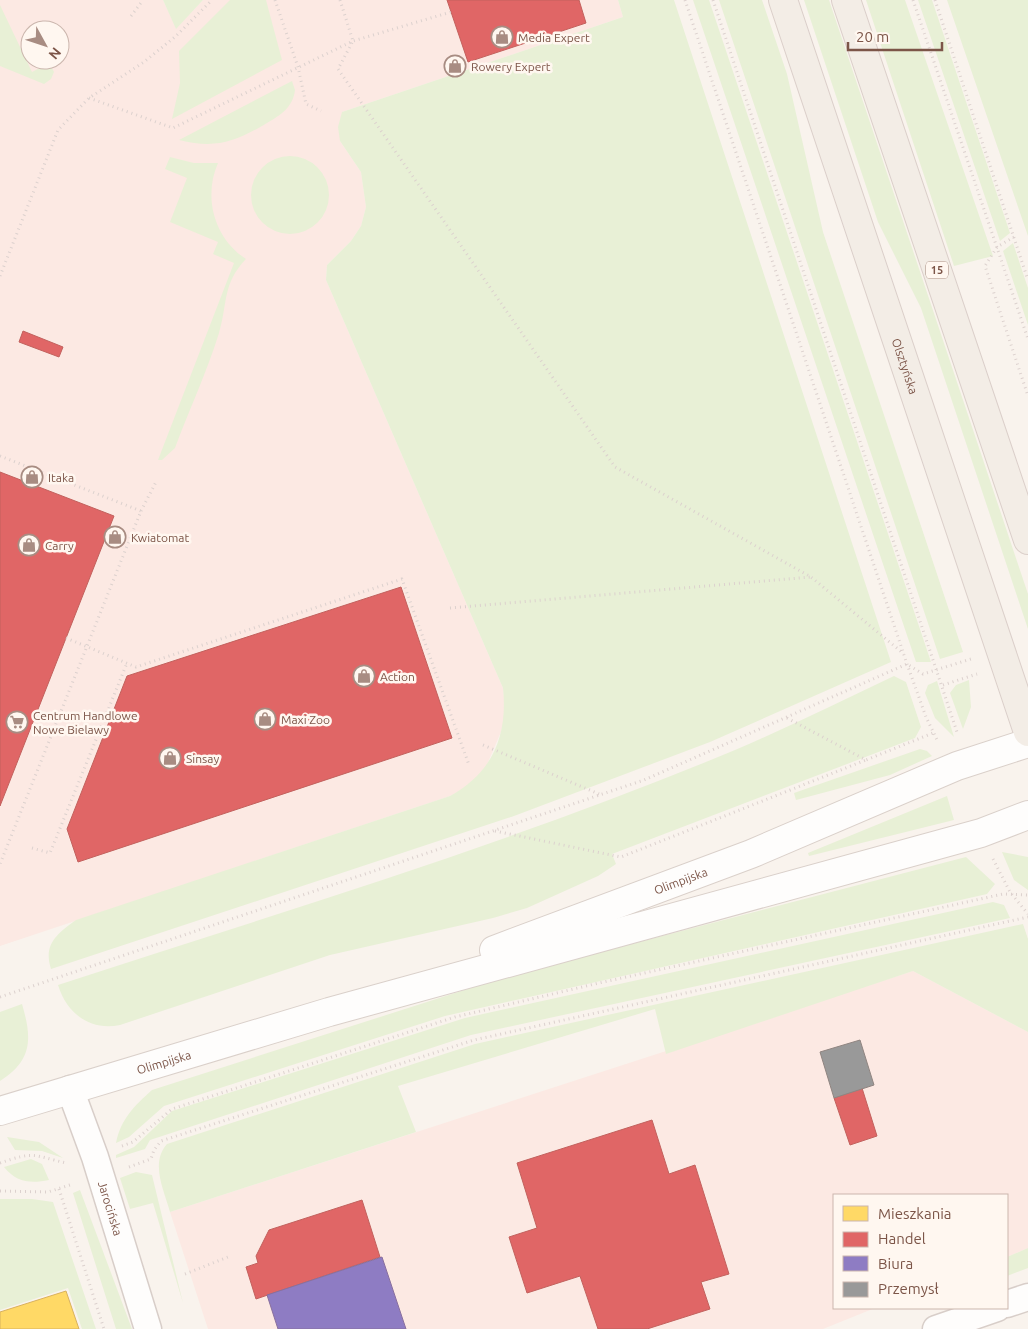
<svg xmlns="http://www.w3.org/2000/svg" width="1028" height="1329" font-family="Ubuntu,sans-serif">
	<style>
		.commercial { fill: #fce9e3; fill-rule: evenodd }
		.green { fill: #e8f0d6 }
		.homes { fill: #ffd966; stroke: #d8b15d }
		.shops { fill: #e06666; stroke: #c2615d }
		.offices { fill: #8e7cc3; stroke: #89709e }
		.industry { fill: #999; stroke: #908581 }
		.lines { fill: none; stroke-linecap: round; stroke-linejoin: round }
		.minor-casing { stroke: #d8cec9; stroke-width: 29 }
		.secondary-casing { stroke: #dad0ca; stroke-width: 30 }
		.primary-casing { stroke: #dbcfca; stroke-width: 30 }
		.path { stroke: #dcd1ce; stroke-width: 3; stroke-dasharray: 1 4; stroke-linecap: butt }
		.minor { stroke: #fefdfc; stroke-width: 26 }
		.secondary { stroke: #fefdfc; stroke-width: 28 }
		.primary { stroke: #f3ede6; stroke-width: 28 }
		.labels { text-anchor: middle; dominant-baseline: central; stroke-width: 5; stroke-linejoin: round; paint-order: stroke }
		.shield { fill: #fff7f0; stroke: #a3867a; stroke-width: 1 }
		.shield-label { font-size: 11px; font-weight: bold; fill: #7c5548 }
		.poi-label { font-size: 12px; fill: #7c5548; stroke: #fff7f0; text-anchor: start }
		.street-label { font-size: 12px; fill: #7c5548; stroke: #fff7f0 }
	</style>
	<rect width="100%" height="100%" fill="#f9f3ed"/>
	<path class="commercial" d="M 0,0 L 163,0 L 176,28 L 203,0 L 618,0 L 623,17 L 342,112 L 340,141 L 361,172 L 366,207 L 361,226 L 351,241 L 327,265 L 326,280 L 503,688 L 505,707 L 503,727 L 486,767 L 469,786 L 450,796 L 0,946 ZM 30,30 L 60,30 L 60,60 L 30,60 Z
		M 913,971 L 1028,1032 L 1028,1248 L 1007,1257 L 1007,1195 L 834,1195 L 834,1308 L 875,1308 L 823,1329 L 208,1329 L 170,1212 Z"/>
	<path class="green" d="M 163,0 L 203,0 L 176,29 Z
		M 230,0 L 266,0 L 282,60 L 172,119 L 180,83 L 179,51 Z
		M 618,0 L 674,0 L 891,662 L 710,742 L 514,816 L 51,969 C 43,944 57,934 76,920 L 450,796 C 492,773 508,736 503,688 L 326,280 L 327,265 L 351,241 L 361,226 L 366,207 L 361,172 L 340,141 L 338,127 L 342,112 L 623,17 Z
		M 693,0 L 709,0 L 931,662 L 916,662 Z
		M 719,0 L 762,0 L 787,74 L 823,232 L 963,652 L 940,659 Z
		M 804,0 L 829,0 L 1028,594 L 1028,629 L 921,308 L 878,222 Z
		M 866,0 L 905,0 L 993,256 L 954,266 Z
		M 918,0 L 932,0 L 1010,233 L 1000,241 Z
		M 947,0 L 1028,0 L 1028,236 Z
		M 0,5 L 32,72 L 49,63 L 54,72 L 51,79 L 44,84 L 0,66 Z
		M 292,81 L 295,90 C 293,107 281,115 267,123 C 235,142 216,149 179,140 Z
		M251 195a39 39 0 1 1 78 0a39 39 0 1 1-78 0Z
		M 170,157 L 194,163 L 218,163 C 203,197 214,238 246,259 C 222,284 228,303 219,333 C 207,372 189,410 175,448 L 162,460 L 158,460 L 234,263 L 213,254 L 218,242 L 170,222 L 187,178 L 165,169 Z
		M 1013,243 L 1028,288 L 1028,325 L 1003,251 Z
		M 894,676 L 906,682 L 921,727 L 915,738 L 612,854 L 616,864 L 598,876 L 527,908 L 493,918 L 330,955 L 120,1025 C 90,1031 67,1014 58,985 C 285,911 515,842 735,750 C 789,727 841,701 894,676 Z
		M 969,680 L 971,707 L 963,729 L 950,693 L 956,685 Z
		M 937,681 L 954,737 L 935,718 L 925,693 L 928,685 Z
		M 920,749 L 927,751 L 932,756 L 890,775 L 796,800 L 794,793 Z
		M 947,796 L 954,820 L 809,856 L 808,853 Z
		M 1002,852 L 1028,857 L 1028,890 L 1014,880 Z
		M 966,857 L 995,884 L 987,894 L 445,1016 L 164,1106 L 129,1137 L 116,1143 C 121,1119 134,1106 152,1090 L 505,977 Z
		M 993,902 L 1004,905 L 1010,918 L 471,1035 L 150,1140 L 145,1149 L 116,1158 L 116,1155 L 134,1147 L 172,1111 L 465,1018 Z
		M 1023,924 L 1028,939 L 1028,1032 L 913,971 L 666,1054 L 655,1009 L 398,1086 L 416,1132 L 170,1212 C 164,1190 150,1163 167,1144 L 475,1044 Z
		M 22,1004 C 32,1038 33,1060 0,1081 L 0,1012 Z
		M 7,1137 L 39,1142 L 63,1158 L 42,1151 L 15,1150 Z
		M 31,1159 L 42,1164 L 49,1180 C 30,1184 16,1182 4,1167 Z
		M 136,1172 L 152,1175 L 183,1303 L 153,1203 L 130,1209 L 120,1178 Z
		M 80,1190 L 132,1329 L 116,1329 L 73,1193 Z
		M 0,1199 L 32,1199 L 53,1202 L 96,1329 L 82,1329 L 68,1288 L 0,1310 Z
		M 1028,1248 L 1028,1268 L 1007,1276 L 1007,1257 Z"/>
	<path class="homes" d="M 66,1291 L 79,1329 L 0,1329 L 0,1312 Z"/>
	<path class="shops" d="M 447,0 L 579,0 L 586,23 L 468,62 Z
		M 23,331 L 63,347 L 59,357 L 19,342 Z
		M 0,472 L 114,516 L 0,806 Z
		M 401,587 L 452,738 L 78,862 L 67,829 L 127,676 Z
		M 862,1088 L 877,1136 L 850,1145 L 834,1098 Z
		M 652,1120 L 669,1174 L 695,1165 L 729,1274 L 701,1282 L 710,1309 L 647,1329 L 598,1329 L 580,1276 L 527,1293 L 509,1237 L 537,1228 L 517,1163 Z
		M 362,1200 L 380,1257 L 256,1299 L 246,1267 L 258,1263 L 256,1256 L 269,1230 Z"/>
	<path class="offices" d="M 382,1257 L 406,1329 L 278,1329 L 267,1295 Z"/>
	<path class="industry" d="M 860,1040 L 874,1085 L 834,1098 L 820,1052 Z"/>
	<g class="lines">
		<g class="minor-casing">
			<g id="minor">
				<path id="s1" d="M 70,1089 L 95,1157 L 148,1329"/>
				<path d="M 1007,1304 L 1028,1297"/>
				<path d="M 936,1329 L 997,1308"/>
			</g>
		</g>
		<g class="secondary-casing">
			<g id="secondary">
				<path id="s2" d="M 494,950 L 751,854 L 957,766 L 1028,743"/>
				<path id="s3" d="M 0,1111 L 329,1012 L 981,833 L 1028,815"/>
			</g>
		</g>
		<g class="primary-casing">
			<g id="primary">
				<path id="s4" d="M 783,0 L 1028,732"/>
				<path d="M 846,0 L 1028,540"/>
			</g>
		</g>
		<path class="path" d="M 275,0 L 298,67 L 306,104 L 321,111
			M 340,0 L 353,41 L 338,69 L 615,467 L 811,577 L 904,654
			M 685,0 L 907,664 L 926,717 L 938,742
			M 713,0 L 958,735
			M 913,0 L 1028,339
			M 935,0 L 1028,280
			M 131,16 L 143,0
			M 89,98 L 173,128 L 353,41 L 451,12
			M 1014,237 L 997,247 L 985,266 L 1028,396
			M 0,276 L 58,130 L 89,98 L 144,62 L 176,36 L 212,0
			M 0,456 L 141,511 L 0,864
			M 141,511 L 156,482
			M 450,608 L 811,577
			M 66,638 L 136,667 L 402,579 L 469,765
			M 943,685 L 977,674
			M 787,718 L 866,760 L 933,733
			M 483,745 L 599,794
			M 495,831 L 621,857 L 866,760
			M 32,848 L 50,853 L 127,663
			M 993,859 L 1010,892 L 1028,914
			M 0,997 L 644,780 L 907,664 L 923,674 L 971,659
			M 122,1146 L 133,1142 L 172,1109 L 455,1017 L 599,983 L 1003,894 L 1028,895
			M 0,1163 C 35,1151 32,1155 66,1163
			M 129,1167 L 151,1159 L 154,1150 L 161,1141 L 474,1040 L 1028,917
			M 59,1189 L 104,1329
			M 0,1191 L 48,1192 L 73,1184
			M 185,1274 L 228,1257"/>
		<use href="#minor" class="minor"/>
		<use href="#secondary" class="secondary"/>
		<use href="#primary" class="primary"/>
	</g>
	<defs>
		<g id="shop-ring" transform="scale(1.125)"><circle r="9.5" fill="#fff7f0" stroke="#a88c82" stroke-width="1.5"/><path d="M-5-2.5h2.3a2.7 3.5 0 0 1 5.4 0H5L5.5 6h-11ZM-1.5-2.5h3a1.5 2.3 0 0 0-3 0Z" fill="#a88c82"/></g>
		<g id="supermarket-ring" transform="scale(1.125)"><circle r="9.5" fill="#fff7f0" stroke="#a88c82" stroke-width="1.5"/><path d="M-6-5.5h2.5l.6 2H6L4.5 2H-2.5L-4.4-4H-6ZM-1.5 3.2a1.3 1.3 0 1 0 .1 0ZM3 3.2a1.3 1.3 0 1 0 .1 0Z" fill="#a88c82"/></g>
	</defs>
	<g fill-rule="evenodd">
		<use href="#shop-ring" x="502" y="37"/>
		<use href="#shop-ring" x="455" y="66"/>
		<use href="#shop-ring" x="32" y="477"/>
		<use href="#shop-ring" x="115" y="537"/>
		<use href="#shop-ring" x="29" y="545"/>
		<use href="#shop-ring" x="364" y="676"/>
		<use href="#shop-ring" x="265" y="719"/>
		<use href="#supermarket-ring" x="17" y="722"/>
		<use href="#shop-ring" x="170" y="758"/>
	</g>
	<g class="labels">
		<rect class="shield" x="926" y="261.5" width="22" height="17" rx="4"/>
		<g class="shield-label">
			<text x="937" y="270">15</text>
		</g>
		<g class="poi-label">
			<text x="518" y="37">Media Expert</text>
			<text x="471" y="66">Rowery Expert</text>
			<text x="48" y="477">Itaka</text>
			<text x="131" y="537">Kwiatomat</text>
			<text x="45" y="545">Carry</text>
			<text x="380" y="676">Action</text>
			<text x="33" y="715">Centrum Handlowe<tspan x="33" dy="14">Nowe Bielawy</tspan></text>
			<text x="281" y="719">Maxi Zoo</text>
			<text x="186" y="758">Sinsay</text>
		</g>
		<g class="street-label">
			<text stroke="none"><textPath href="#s4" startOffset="386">Olsztyńska</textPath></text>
			<text stroke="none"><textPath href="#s2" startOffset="199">Olimpijska</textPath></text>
			<text stroke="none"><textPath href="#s3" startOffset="171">Olimpijska</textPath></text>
			<text stroke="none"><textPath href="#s1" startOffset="126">Jarocińska</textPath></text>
		</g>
	</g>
	<rect x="833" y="1194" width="175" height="115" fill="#fff7f0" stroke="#cbb6ad"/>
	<rect x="843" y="1206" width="25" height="15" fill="#ffd966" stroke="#cbb6ad"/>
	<text x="878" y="1219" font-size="15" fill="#7c5548">Mieszkania</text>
	<rect x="843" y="1232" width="25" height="15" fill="#e06666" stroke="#cbb6ad"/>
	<text x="878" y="1244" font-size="15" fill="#7c5548">Handel</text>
	<rect x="843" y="1256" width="25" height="15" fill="#8e7cc3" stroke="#cbb6ad"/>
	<text x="878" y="1269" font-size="15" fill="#7c5548">Biura</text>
	<rect x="843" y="1282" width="25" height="15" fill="#999999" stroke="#cbb6ad"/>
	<text x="878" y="1294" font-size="15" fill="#7c5548">Przemysł</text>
	<g transform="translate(45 45) rotate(130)"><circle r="24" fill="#fff7f0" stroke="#cbb6ad"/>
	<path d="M0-4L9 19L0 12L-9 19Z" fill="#a88c82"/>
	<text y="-8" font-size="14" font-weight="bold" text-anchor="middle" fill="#7c5548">N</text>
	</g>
	<path d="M848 42v8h94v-8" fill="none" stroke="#7c5548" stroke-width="2.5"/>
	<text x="856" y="42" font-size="15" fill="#7c5548" stroke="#fff7f0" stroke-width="4" paint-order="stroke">20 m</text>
</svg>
